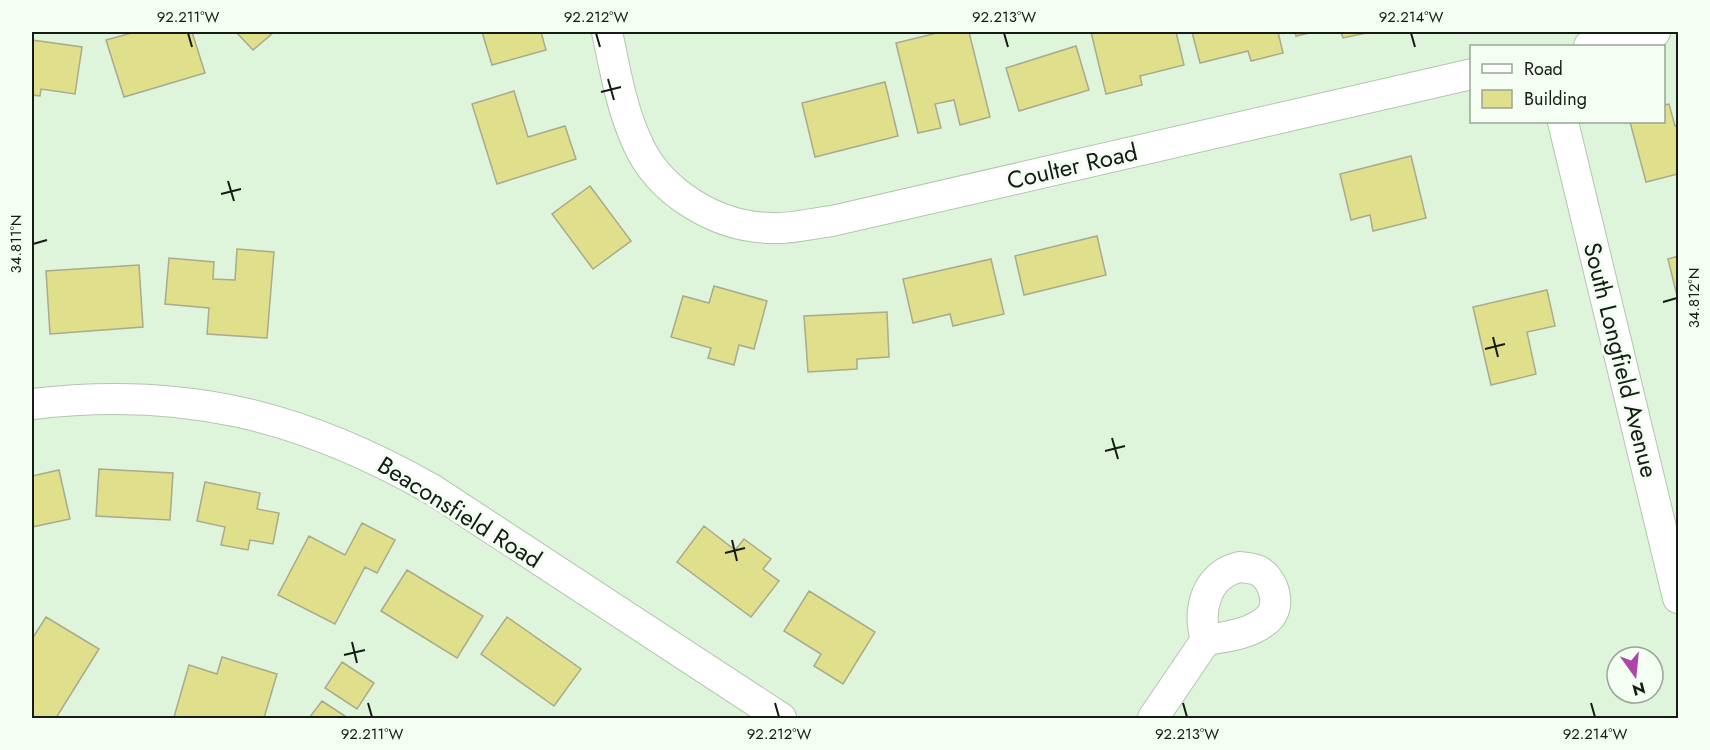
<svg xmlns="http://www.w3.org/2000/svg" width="1710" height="750" font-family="Jost,sans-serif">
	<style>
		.building { fill: #e0df8c; stroke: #aaaa8c; stroke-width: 1.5 }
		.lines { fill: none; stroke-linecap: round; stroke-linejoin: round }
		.minor-casing { stroke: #b1c7ae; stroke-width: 32 }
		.minor { stroke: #fff; stroke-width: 30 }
		.ticks { fill: none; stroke: #141c13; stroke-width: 2 }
		.labels { text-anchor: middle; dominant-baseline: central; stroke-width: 6; stroke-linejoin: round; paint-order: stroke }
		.street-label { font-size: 24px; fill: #141c13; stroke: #f4fef3 }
		.neatline { fill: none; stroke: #141c13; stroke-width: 2 }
		.ticks-label { font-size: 15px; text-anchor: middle; fill: #141c13 }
	</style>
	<rect width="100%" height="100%" fill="#def5db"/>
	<path class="building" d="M 135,32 L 192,32 L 205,73 L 124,97 L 106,40 Z
		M 236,32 L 274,32 L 253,50 Z
		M 482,32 L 541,32 L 546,50 L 492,65 Z
		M 941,32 L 969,32 L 990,117 L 960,125 L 954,100 L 935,104 L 941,128 L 918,133 L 896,43 Z
		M 1091,32 L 1176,32 L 1184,65 L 1140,76 L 1142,85 L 1106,94 Z
		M 1192,32 L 1278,32 L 1283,53 L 1251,61 L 1248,51 L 1200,63 Z
		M 1295,32 L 1314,32 L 1296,36 Z
		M 1341,32 L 1371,32 L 1343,38 Z
		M 32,40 L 82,47 L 75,94 L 41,89 L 40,96 L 32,95 Z
		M 1076,46 L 1089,90 L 1019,111 L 1006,68 Z
		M 885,82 L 898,136 L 815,157 L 802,103 Z
		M 514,91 L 528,137 L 565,126 L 576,159 L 497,184 L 472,104 Z
		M 1669,104 L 1675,126 L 1678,125 L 1678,174 L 1646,182 L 1630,122 L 1664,122 L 1664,105 Z
		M 1411,156 L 1426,218 L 1373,231 L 1370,215 L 1351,220 L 1340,174 Z
		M 590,186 L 631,241 L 593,269 L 552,214 Z
		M 1097,236 L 1106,275 L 1024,295 L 1015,256 Z
		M 237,249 L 274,252 L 267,338 L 207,334 L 209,308 L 165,304 L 169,258 L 214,262 L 213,279 L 235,280 Z
		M 1678,256 L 1678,300 L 1668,259 Z
		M 991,259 L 1004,314 L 953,326 L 950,314 L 913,323 L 903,279 Z
		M 139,265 L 143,327 L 50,334 L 46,271 Z
		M 714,286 L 767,301 L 754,349 L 739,345 L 734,365 L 708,358 L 711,348 L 671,337 L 683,296 L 709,303 Z
		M 1547,290 L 1555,326 L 1527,332 L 1536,374 L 1491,385 L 1473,307 Z
		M 887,312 L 889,357 L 857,359 L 857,369 L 808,372 L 804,316 Z
		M 99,469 L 173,473 L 170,520 L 96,516 Z
		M 59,470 L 70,519 L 32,527 L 32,476 Z
		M 205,482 L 260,493 L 257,509 L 279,513 L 273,544 L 250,540 L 248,550 L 221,545 L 225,527 L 197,521 Z
		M 362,523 L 395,540 L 377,573 L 365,567 L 335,624 L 278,595 L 309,536 L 345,555 Z
		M 704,526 L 735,550 L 744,539 L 771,559 L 763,569 L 779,581 L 751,617 L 677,562 Z
		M 407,570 L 483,616 L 457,658 L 381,611 Z
		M 809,591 L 875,632 L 843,684 L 814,666 L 821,654 L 784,631 Z
		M 46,617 L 99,649 L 56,718 L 32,718 L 32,639 Z
		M 507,617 L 581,669 L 554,706 L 481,654 Z
		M 222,657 L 277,674 L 264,718 L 174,717 L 189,665 L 217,674 Z
		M 342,662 L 374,683 L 357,709 L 325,688 Z
		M 322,701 L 348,718 L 309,718 Z"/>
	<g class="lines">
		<g class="minor-casing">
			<path id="minor" d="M 607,32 C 615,69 621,107 637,142 C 659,193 718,228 773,228 C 792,229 813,223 832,221 L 1472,74
				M 1589,46 L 1655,32
				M 1563,122 L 1678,598
				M 32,404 C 182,386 302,415 433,490 L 781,718
				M 1240,567 C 1246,568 1253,568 1259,571 C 1274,580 1282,606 1268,619 C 1252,634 1226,637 1206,640 C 1197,610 1206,574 1240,567 Z
				M 1153,718 L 1206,640"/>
		</g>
		<use href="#minor" class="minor"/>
	</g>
	<path class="ticks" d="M 188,33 L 192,47M 596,33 L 600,47M 1004,33 L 1008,47M 1411,33 L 1415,47M 608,79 L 614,100M 601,92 L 621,87M 228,181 L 234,201M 221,194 L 241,189M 33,244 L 47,240M 1663,302 L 1677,298M 1493,337 L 1498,357M 1485,349 L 1505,344M 1112,438 L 1118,459M 1105,451 L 1125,446M 732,540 L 737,561M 725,553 L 745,548M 352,642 L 357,663M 344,655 L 365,650M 368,703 L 372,717M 775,703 L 779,717M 1183,703 L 1187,717M 1591,703 L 1595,717"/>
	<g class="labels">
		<g class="street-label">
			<text transform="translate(1072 166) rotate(-13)">Coulter Road</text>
			<text transform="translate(1621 360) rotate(76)">South Longfield Avenue</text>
			<text transform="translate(460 512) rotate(32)">Beaconsfield Road</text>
		</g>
	</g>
	<rect width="1710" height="750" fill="none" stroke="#f4fef3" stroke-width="66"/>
	<rect x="1470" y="45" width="195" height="78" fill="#f4fef3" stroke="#9aa499" stroke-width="1.5"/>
	<rect x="1482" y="64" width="30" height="9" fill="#ffffff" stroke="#9aa499" stroke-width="1.5"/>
	<text x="1524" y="75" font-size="18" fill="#141c13">Road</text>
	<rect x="1482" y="90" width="30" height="18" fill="#e0df8c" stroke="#9aa499" stroke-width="1.5"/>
	<text x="1524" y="105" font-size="18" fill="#141c13">Building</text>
	<g transform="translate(1635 675) rotate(165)"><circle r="28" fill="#f4fef3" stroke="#9aa499" stroke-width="1.5"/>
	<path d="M0-4.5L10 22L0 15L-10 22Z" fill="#ac46aa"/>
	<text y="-9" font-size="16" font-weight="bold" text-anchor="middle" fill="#141c13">N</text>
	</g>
	<rect x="33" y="33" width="1644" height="684" class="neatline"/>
	<g class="ticks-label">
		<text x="188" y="22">92.211°W</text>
		<text x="596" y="22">92.212°W</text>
		<text x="1004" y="22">92.213°W</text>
		<text x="1411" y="22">92.214°W</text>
		<text transform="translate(16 244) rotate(-90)" y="5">34.811°N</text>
		<text transform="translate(1694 298) rotate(-90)" y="5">34.812°N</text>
		<text x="372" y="739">92.211°W</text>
		<text x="779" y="739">92.212°W</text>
		<text x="1187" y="739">92.213°W</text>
		<text x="1595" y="739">92.214°W</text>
	</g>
</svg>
